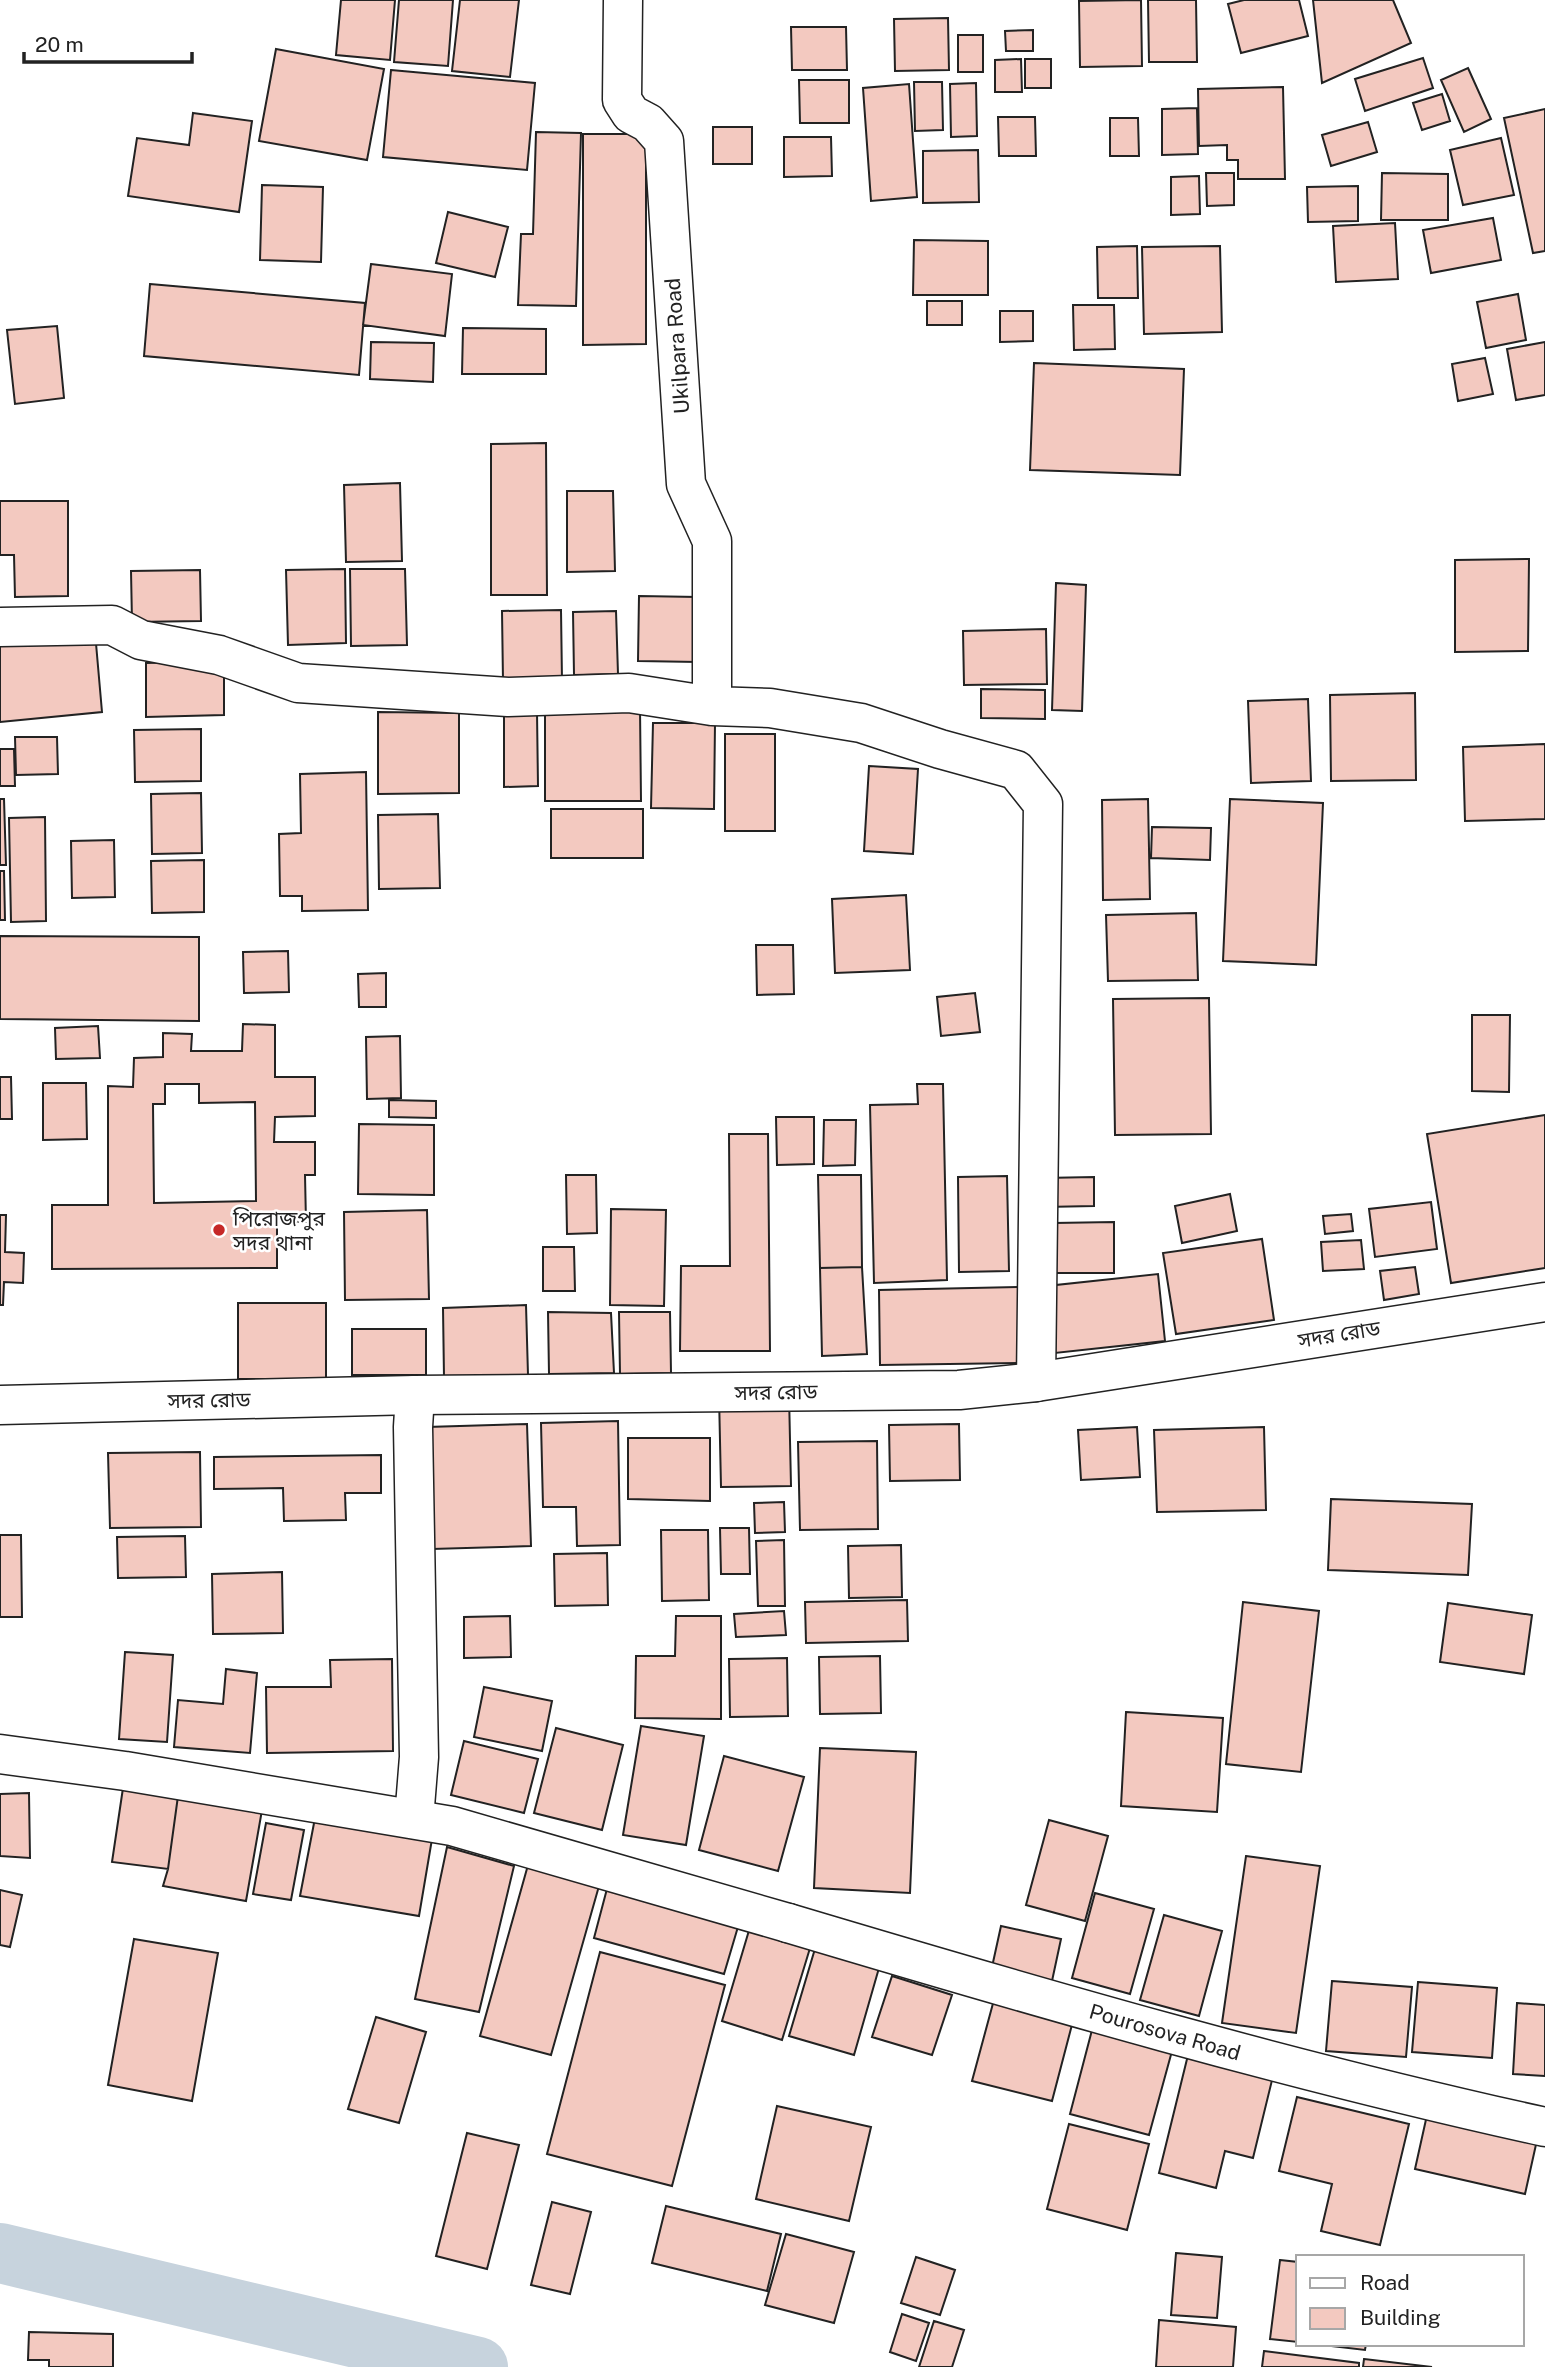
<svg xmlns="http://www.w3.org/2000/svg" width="1545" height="2367" viewBox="0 0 1545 2367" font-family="'Public Sans','Noto Sans Bengali',sans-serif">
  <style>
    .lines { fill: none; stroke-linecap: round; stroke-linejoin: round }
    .canal { stroke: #c7d3dd; stroke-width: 60 }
    .building { fill: #f3c9c0; stroke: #222; stroke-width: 2; fill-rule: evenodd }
    .minor-casing { stroke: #222; stroke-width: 41 }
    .tertiary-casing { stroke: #222; stroke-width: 41 }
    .minor { stroke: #fff; stroke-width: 38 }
    .tertiary { stroke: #fff; stroke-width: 38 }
    .poi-dot { fill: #c62828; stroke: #fff; stroke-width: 2.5 }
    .labels { text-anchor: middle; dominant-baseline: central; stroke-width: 5; stroke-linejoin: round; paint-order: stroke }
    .street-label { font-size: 21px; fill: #222; stroke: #fff }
    .poi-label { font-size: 21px; fill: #222; stroke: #fff; text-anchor: start }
  </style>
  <rect width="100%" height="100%" fill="#fff"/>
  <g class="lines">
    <!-- canal -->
    <path class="canal" d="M 0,2253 L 478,2367"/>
  </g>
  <!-- building -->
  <path class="building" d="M 341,0 L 395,0 L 390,60 L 336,55 Z
    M 399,0 L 453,0 L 448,66 L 394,62 Z
    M 460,0 L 519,0 L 510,77 L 452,71 Z
    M 1141,0 L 1142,66 L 1080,67 L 1079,1 Z
    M 1148,0 L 1196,0 L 1197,62 L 1149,62 Z
    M 1244,0 L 1299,0 L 1308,36 L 1241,53 L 1228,4 Z
    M 1313,0 L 1393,0 L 1411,43 L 1322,83 Z
    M 948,18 L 949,70 L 895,71 L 894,19 Z
    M 791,27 L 846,27 L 847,70 L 792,70 Z
    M 1033,30 L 1033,51 L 1006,51 L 1005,31 Z
    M 958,35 L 983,35 L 983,72 L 958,72 Z
    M 276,49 L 384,69 L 367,160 L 259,141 Z
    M 1423,58 L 1433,88 L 1365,111 L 1355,79 Z
    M 1021,59 L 1022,92 L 995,92 L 995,60 Z
    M 1025,59 L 1051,59 L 1051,88 L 1025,88 Z
    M 1468,68 L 1491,119 L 1464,132 L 1441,80 Z
    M 391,70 L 535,83 L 527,170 L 383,157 Z
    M 799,80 L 849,80 L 849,123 L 800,123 Z
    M 914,82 L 942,82 L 943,130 L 915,131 Z
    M 976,83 L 977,136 L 951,137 L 950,84 Z
    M 909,84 L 917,197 L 871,201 L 863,88 Z
    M 1283,87 L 1285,179 L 1238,179 L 1238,160 L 1227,160 L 1227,145 L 1199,146 L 1198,89 Z
    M 1442,94 L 1450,121 L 1422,130 L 1413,103 Z
    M 1197,108 L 1198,154 L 1162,155 L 1162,109 Z
    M 1545,109 L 1545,251 L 1533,253 L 1504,118 Z
    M 193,113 L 252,121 L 239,212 L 128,196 L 137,138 L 189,145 Z
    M 998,117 L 1035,117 L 1036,156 L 999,156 Z
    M 1110,118 L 1138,118 L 1139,156 L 1110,156 Z
    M 1368,122 L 1377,152 L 1331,166 L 1322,135 Z
    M 713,127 L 752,127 L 752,164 L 713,164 Z
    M 536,132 L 581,133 L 576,306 L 518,305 L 521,234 L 533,234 Z
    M 583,134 L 646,134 L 646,344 L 583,345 Z
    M 784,137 L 831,137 L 832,176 L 784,177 Z
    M 1501,138 L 1514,195 L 1463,205 L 1450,150 Z
    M 978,150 L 979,202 L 923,203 L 923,151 Z
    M 1206,173 L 1234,173 L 1234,205 L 1207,206 Z
    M 1382,173 L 1448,174 L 1448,220 L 1381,220 Z
    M 1199,176 L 1200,214 L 1171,215 L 1171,177 Z
    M 262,185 L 323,187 L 321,262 L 260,260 Z
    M 1358,186 L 1358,221 L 1308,222 L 1307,187 Z
    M 448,212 L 508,227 L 495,277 L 436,263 Z
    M 1493,218 L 1501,260 L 1431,273 L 1423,230 Z
    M 1395,223 L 1398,279 L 1336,282 L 1333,226 Z
    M 914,240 L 988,241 L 988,295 L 913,295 Z
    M 1137,246 L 1138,298 L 1098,298 L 1097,247 Z
    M 1220,246 L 1222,332 L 1144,334 L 1142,247 Z
    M 371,264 L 452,274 L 445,336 L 363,325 Z
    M 150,284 L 365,303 L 359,375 L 144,356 Z
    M 1518,294 L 1526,340 L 1486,348 L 1477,302 Z
    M 927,301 L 962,301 L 962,325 L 927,325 Z
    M 1073,305 L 1114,305 L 1115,349 L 1074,350 Z
    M 1000,311 L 1033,311 L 1033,341 L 1000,342 Z
    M 57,326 L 64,398 L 15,404 L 7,330 Z
    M 463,328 L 546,329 L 546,374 L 462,374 Z
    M 371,342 L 434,343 L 433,382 L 370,379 Z
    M 1545,342 L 1545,395 L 1516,400 L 1507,349 Z
    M 1485,358 L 1493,394 L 1458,401 L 1452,364 Z
    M 1034,363 L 1184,369 L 1180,475 L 1030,470 Z
    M 546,443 L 547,595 L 491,595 L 491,444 Z
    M 400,483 L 402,561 L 346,562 L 344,485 Z
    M 567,491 L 613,491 L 615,571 L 567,572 Z
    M 0,501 L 68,501 L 68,596 L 15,597 L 14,555 L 0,555 Z
    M 1529,559 L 1528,651 L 1455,652 L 1455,560 Z
    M 345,569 L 346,643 L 288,645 L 286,570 Z
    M 350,569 L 405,569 L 407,645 L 351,646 Z
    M 200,570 L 201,621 L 132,622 L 131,571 Z
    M 1056,583 L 1086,585 L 1082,711 L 1052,710 Z
    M 639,596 L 698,597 L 698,662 L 638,661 Z
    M 561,610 L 562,681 L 503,681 L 502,611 Z
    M 616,611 L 618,674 L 574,675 L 573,612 Z
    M 1046,629 L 1047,684 L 964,685 L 963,631 Z
    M 95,632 L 102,712 L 0,722 L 0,641 Z
    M 224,661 L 224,715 L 146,717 L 146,663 Z
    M 981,689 L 1045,690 L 1045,719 L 981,718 Z
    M 1415,693 L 1416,780 L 1331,781 L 1330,695 Z
    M 1308,699 L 1311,781 L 1251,783 L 1248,701 Z
    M 640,708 L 641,801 L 545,801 L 545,709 Z
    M 504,711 L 537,712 L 538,786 L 504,787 Z
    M 378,712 L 459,713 L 459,793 L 378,794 Z
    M 653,723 L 715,723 L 714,809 L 651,808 Z
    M 201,729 L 201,781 L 135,782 L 134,730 Z
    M 725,734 L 775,734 L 775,831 L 725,831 Z
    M 15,737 L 57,737 L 58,774 L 16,775 Z
    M 1545,744 L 1545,819 L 1465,821 L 1463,747 Z
    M 0,749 L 14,749 L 15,786 L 0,786 Z
    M 869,766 L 918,769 L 913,854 L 864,851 Z
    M 366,772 L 368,910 L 302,911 L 302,896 L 280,896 L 279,834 L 301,833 L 300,774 Z
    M 201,793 L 202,853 L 152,854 L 151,794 Z
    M 0,799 L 4,799 L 6,865 L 0,865 Z
    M 1148,799 L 1150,899 L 1103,900 L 1102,800 Z
    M 1230,799 L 1323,803 L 1316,965 L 1223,961 Z
    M 551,809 L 643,809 L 643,858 L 551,858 Z
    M 438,814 L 440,888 L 379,889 L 378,815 Z
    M 45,817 L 46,921 L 11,922 L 9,818 Z
    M 1152,827 L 1211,828 L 1210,860 L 1151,858 Z
    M 114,840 L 115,897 L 72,898 L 71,841 Z
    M 204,860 L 204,912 L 152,913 L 151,861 Z
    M 0,871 L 4,871 L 5,920 L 0,920 Z
    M 906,895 L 910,970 L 835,973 L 832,899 Z
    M 1196,913 L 1198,980 L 1108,981 L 1106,915 Z
    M 0,936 L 199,937 L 199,1021 L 0,1019 Z
    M 756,945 L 793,945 L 794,994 L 757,995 Z
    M 288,951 L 289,992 L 244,993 L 243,952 Z
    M 386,973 L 386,1007 L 359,1007 L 358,974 Z
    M 975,993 L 980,1032 L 941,1036 L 937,997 Z
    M 1209,998 L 1211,1134 L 1115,1135 L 1113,999 Z
    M 1472,1015 L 1510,1015 L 1509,1092 L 1472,1091 Z
    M 243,1024 L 275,1025 L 275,1077 L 315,1077 L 315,1116 L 275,1117 L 274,1142 L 315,1142 L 315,1175 L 305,1175 L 306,1222 L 277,1221 L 277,1268 L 52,1269 L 52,1205 L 108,1205 L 108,1086 L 133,1087 L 134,1058 L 163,1057 L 163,1033 L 192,1034 L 191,1051 L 242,1051 ZM 165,1084 L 199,1084 L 199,1103 L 255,1102 L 256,1201 L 154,1203 L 153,1104 L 165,1104 Z
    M 98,1026 L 100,1058 L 56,1059 L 55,1028 Z
    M 400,1036 L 401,1098 L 367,1099 L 366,1037 Z
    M 0,1077 L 11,1077 L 12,1119 L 0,1119 Z
    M 43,1083 L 86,1083 L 87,1139 L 43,1140 Z
    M 917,1084 L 943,1084 L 947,1280 L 874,1283 L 870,1105 L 918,1104 Z
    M 389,1100 L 436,1101 L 436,1118 L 389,1117 Z
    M 1545,1115 L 1545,1268 L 1451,1283 L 1427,1134 Z
    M 776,1117 L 814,1117 L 814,1164 L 777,1165 Z
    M 824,1120 L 856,1120 L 855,1165 L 823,1166 Z
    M 359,1124 L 434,1125 L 434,1195 L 358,1194 Z
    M 729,1134 L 768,1134 L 770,1351 L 680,1351 L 681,1266 L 730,1266 Z
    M 566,1175 L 596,1175 L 597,1233 L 567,1234 Z
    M 818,1175 L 861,1175 L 862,1267 L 820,1268 Z
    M 1007,1176 L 1009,1271 L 959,1272 L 958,1177 Z
    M 1094,1177 L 1094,1206 L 1044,1207 L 1043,1178 Z
    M 1230,1194 L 1237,1231 L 1182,1243 L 1175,1206 Z
    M 1431,1202 L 1437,1249 L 1375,1257 L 1369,1209 Z
    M 611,1209 L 666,1210 L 664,1306 L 610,1305 Z
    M 427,1210 L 429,1299 L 345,1300 L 344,1212 Z
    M 1351,1214 L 1353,1231 L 1325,1234 L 1323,1216 Z
    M 0,1215 L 6,1215 L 5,1252 L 24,1253 L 23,1283 L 4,1282 L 3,1305 L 0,1305 Z
    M 1114,1222 L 1114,1273 L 1054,1273 L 1054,1223 Z
    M 1262,1239 L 1274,1320 L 1176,1334 L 1163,1253 Z
    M 1361,1240 L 1364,1269 L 1323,1271 L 1321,1242 Z
    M 543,1247 L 574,1247 L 575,1291 L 543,1291 Z
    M 862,1267 L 867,1354 L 822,1356 L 820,1268 Z
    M 1415,1267 L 1419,1294 L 1384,1300 L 1380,1271 Z
    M 1158,1274 L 1165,1341 L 1055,1353 L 1047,1286 Z
    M 1019,1287 L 1021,1363 L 880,1365 L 879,1290 Z
    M 238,1303 L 326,1303 L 326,1379 L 238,1379 Z
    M 526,1305 L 528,1375 L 444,1377 L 443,1308 Z
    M 548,1312 L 611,1313 L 614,1373 L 549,1374 Z
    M 619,1312 L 670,1312 L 671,1373 L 620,1374 Z
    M 352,1329 L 426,1329 L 426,1375 L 352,1375 Z
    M 789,1394 L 791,1486 L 721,1487 L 719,1395 Z
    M 618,1421 L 620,1545 L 577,1546 L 576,1507 L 543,1507 L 541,1423 Z
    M 527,1424 L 531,1546 L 432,1549 L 427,1427 Z
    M 959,1424 L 960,1480 L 890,1481 L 889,1425 Z
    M 1137,1427 L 1140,1477 L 1081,1480 L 1078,1430 Z
    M 1264,1427 L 1266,1510 L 1157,1512 L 1154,1430 Z
    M 628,1438 L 710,1438 L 710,1501 L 628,1499 Z
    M 877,1441 L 878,1529 L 800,1530 L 798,1442 Z
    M 200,1452 L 201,1527 L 110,1528 L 108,1453 Z
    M 381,1455 L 381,1493 L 345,1493 L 346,1520 L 284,1521 L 283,1488 L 214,1489 L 214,1457 Z
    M 1331,1499 L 1472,1504 L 1468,1575 L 1328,1570 Z
    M 784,1502 L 785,1532 L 755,1533 L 754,1503 Z
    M 720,1528 L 749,1528 L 750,1574 L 721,1574 Z
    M 661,1530 L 708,1530 L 709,1600 L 662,1601 Z
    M 0,1535 L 21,1535 L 22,1617 L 0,1617 Z
    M 185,1536 L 186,1577 L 118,1578 L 117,1537 Z
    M 784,1540 L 785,1606 L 758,1606 L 756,1541 Z
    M 901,1545 L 902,1597 L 849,1598 L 848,1546 Z
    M 607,1553 L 608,1605 L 555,1606 L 554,1554 Z
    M 282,1572 L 283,1633 L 213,1634 L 212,1574 Z
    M 907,1600 L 908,1641 L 806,1643 L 805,1602 Z
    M 1243,1602 L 1319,1611 L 1301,1772 L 1226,1764 Z
    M 1448,1603 L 1532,1615 L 1524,1674 L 1440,1662 Z
    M 784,1611 L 786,1635 L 736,1637 L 734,1614 Z
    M 510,1616 L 511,1657 L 464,1658 L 464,1617 Z
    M 676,1616 L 721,1616 L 721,1719 L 635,1718 L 636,1656 L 675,1656 Z
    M 125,1652 L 173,1655 L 167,1742 L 119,1739 Z
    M 880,1656 L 881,1713 L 820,1714 L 819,1657 Z
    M 787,1658 L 788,1716 L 730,1717 L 729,1659 Z
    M 392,1659 L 393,1751 L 267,1753 L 266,1687 L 331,1687 L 330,1660 Z
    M 226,1669 L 257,1673 L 250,1753 L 174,1747 L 178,1700 L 223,1704 Z
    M 484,1687 L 552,1701 L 542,1751 L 474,1737 Z
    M 1126,1712 L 1223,1718 L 1217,1812 L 1121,1806 Z
    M 641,1726 L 704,1736 L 686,1845 L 623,1835 Z
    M 556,1728 L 623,1745 L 602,1830 L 534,1813 Z
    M 464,1741 L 538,1759 L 524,1813 L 451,1795 Z
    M 820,1748 L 916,1752 L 910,1893 L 814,1888 Z
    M 724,1756 L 804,1777 L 778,1871 L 699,1850 Z
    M 123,1788 L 178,1796 L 168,1869 L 112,1862 Z
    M 29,1793 L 30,1858 L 0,1856 L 0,1794 Z
    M 178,1796 L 262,1810 L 246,1901 L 163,1886 L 168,1869 Z
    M 315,1818 L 432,1839 L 419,1916 L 300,1896 Z
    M 1049,1820 L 1108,1836 L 1085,1921 L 1026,1905 Z
    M 266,1823 L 304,1830 L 291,1900 L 253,1894 Z
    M 447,1847 L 514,1866 L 479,2012 L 415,1999 Z
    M 1246,1856 L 1320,1866 L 1296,2033 L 1222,2023 Z
    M 528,1865 L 599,1886 L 551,2055 L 480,2036 Z
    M 608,1885 L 740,1920 L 724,1974 L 594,1938 Z
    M 0,1890 L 22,1895 L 10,1947 L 0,1945 Z
    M 1095,1893 L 1154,1909 L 1130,1994 L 1072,1978 Z
    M 1164,1915 L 1222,1931 L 1199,2016 L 1140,2000 Z
    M 753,1917 L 814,1935 L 782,2040 L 722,2021 Z
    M 1001,1926 L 1061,1939 L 1052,1981 L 992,1967 Z
    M 134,1939 L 218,1953 L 192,2101 L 108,2085 Z
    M 817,1942 L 881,1961 L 854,2055 L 789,2036 Z
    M 600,1952 L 725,1985 L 672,2186 L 547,2154 Z
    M 892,1976 L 952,1995 L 932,2055 L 872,2037 Z
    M 1332,1981 L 1412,1987 L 1406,2057 L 1326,2051 Z
    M 1418,1982 L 1497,1988 L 1492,2058 L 1412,2052 Z
    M 995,1996 L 1074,2017 L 1052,2101 L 972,2081 Z
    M 1517,2003 L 1545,2005 L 1545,2076 L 1513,2074 Z
    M 376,2017 L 426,2032 L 399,2123 L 348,2109 Z
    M 1092,2030 L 1172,2051 L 1149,2135 L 1070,2114 Z
    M 1188,2055 L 1273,2076 L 1253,2158 L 1225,2151 L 1216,2188 L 1159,2173 Z
    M 1297,2097 L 1409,2124 L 1380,2245 L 1321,2231 L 1332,2184 L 1279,2171 Z
    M 777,2106 L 871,2127 L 849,2221 L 756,2199 Z
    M 1427,2115 L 1537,2140 L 1525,2194 L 1415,2169 Z
    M 1069,2124 L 1149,2144 L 1127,2230 L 1047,2209 Z
    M 467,2133 L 519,2145 L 487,2269 L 436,2256 Z
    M 552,2202 L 591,2212 L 570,2294 L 531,2285 Z
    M 666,2206 L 781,2234 L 767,2291 L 652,2263 Z
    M 786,2234 L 854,2252 L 834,2323 L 765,2305 Z
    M 1176,2253 L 1222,2257 L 1217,2318 L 1171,2315 Z
    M 916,2257 L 955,2270 L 940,2315 L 901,2303 Z
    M 1280,2260 L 1298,2262 L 1298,2342 L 1270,2339 Z
    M 902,2314 L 929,2323 L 916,2361 L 890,2352 Z
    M 1159,2320 L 1236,2327 L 1233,2367 L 1156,2367 Z
    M 934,2321 L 964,2330 L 952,2367 L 919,2367 Z
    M 29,2332 L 113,2334 L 113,2367 L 49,2367 L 49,2360 L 28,2360 Z
    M 1314,2344 L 1366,2344 L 1365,2350 Z
    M 1264,2351 L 1359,2363 L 1359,2367 L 1262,2367 Z
    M 1364,2359 L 1432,2367 L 1363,2367 Z"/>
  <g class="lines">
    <defs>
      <path id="minor" d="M 623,0 L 622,100 L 631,114 L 648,123 L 664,141 L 686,484 L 712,541 L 712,706
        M 0,627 L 112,625 L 141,640 L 219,655 L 298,683 L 508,697 L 629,693 L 712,706 L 770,708 L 861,723 L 940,749 L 1016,770 L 1043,804 L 1036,1382
        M 0,1754 L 125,1771 L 452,1826 L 788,1923
        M 414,1819 L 419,1757 L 413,1427 L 415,1395"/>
      <path id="tertiary" d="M 0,1405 L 415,1395 L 959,1390 L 1036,1382 L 1545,1302
        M 788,1923 C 1039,1998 1290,2071 1545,2127"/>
    </defs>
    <!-- minor casing -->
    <use href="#minor" class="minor-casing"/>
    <!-- tertiary casing -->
    <use href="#tertiary" class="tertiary-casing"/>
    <!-- minor -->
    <use href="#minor" class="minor"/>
    <!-- tertiary -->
    <use href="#tertiary" class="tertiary"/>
  </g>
  <!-- markers -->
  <circle class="poi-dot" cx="219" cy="1230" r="7"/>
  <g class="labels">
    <!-- street labels -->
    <g class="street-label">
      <text transform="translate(677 346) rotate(-94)">Ukilpara Road</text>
      <text transform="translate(1339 1334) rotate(-9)">সদর রোড</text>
      <text transform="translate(776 1392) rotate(-1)">সদর রোড</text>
      <text transform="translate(209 1400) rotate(-1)">সদর রোড</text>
      <text transform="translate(1165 2032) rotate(16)">Pourosova Road</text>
    </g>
    <!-- poi labels -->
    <g class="poi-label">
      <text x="233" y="1218">পিরোজপুর<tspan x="233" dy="24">সদর থানা</tspan></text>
    </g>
  </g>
  <!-- legend -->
  <rect x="1296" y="2255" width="228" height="91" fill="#ffffff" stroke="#a7a7a7" stroke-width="2"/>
  <rect x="1310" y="2278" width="35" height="10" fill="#ffffff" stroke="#a7a7a7" stroke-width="2"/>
  <text x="1360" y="2290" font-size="21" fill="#222222">Road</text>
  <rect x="1310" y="2308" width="35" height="21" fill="#f3c9c0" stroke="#a7a7a7" stroke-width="2"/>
  <text x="1360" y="2325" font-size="21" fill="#222222">Building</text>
  <!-- scale -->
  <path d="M24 52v10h168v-10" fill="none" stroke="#222222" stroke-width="3.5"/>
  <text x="35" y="52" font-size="21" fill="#222222" stroke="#ffffff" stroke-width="5" paint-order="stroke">20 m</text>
</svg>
